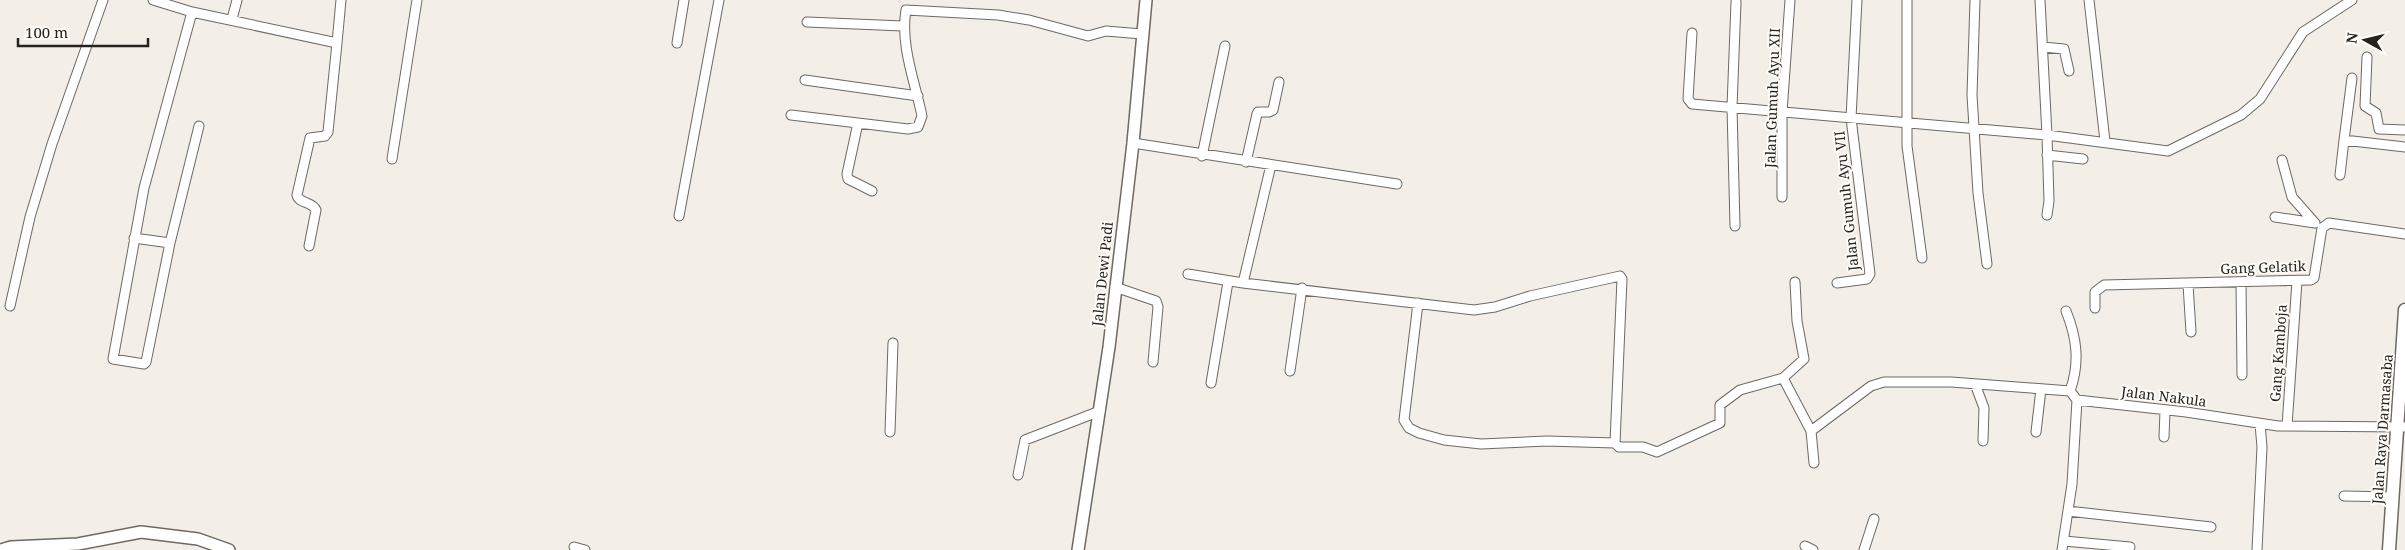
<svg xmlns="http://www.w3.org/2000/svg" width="2405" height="550" viewBox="0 0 2405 550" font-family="'Noto Serif',serif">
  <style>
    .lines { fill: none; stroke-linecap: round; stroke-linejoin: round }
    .minor-casing { stroke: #6d6963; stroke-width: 11 }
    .tertiary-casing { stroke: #6d6963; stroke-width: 14 }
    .secondary-casing { stroke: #6d6963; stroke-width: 15 }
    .minor { stroke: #fff; stroke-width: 9 }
    .tertiary { stroke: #fff; stroke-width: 11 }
    .secondary { stroke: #fff; stroke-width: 12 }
    .labels { text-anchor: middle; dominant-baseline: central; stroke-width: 4; stroke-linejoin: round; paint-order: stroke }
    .street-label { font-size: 14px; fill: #242320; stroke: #fffcf8 }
  </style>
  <rect width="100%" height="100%" fill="#f3eee8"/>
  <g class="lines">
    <defs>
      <path id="minor" d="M 153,0 L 192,12 L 337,43 L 341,0
        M 1907,0 L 1907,146 L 1922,258
        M 1975,0 L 1972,95 L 1978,193 L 1987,264
        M 2040,0 L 2047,135 L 2049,201 L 2047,215
        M 2089,0 L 2105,141
        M 192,12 L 144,188 L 113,359 L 144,364 L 146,362 L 170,243 L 199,126
        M 232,19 L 237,0
        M 807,22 L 903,26
        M 1692,33 L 1688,99 L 1692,104 L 2047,135 L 2168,151 L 2241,115 L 2260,99 L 2303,32 L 2352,0
        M 677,43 L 684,0
        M 2043,47 L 2064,49 L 2069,71
        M 2367,57 L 2365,106 L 2376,113 L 2379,129 L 2405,130
        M 805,80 L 918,96
        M 791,115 L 908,129 L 918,127 L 922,116 C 915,82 900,45 906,10 L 998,15 L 1029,20 L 1088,36 L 1106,31 L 1142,34
        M 858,123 L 847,174 L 848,179 L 872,191
        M 2344,140 L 2352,78
        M 1133,143 L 1397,184
        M 2047,155 L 2083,159
        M 1202,156 L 1225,46
        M 392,159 L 417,0
        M 2282,160 L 2292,197 L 2314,222
        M 1246,162 L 1257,114 L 1258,112 L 1269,112 L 1273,110 L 1279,82
        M 1271,165 L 1243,283 L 1474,310 L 1495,307 L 1530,296 L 1620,276 L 1622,279 L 1615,443
        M 2340,175 L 2344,140 L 2405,147
        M 1782,197 L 1782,112 L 1790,0
        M 679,216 L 719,0
        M 2275,217 L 2315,223
        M 1735,226 L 1732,107 L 1736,2
        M 134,238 L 170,243
        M 309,246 L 316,210 C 312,201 299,204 297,195 L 310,138 L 325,136 L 328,132 L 337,43
        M 1188,274 L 1243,283
        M 2241,282 L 2242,375
        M 1837,283 L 1867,279 L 1870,274 L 1851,118 L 1857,0
        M 2188,284 L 2191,332
        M 1115,287 L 1156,301 L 1158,307 L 1153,362
        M 1418,303 L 1404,420 L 1409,428 L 1419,433 L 1444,440 L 1481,444 L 1547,441 L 1615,443 L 1619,447 L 1643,447 L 1657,452 L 1720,423 L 1720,405 L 1740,390 L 1783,378 L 1811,431 L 1871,386 L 1884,382 L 1951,382 L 2070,391 L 2077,400
        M 10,306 L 30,217 L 52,144 L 103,0
        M 2095,308 L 2095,292 L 2104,285 L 2311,280 L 2314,278 L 2322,228 L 2329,223 L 2405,234
        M 2066,311 C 2077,338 2080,363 2070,391
        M 1290,371 L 1302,288
        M 1783,378 L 1804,359 L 1797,321 L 1795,282
        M 1211,383 L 1228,282
        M 1975,384 L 1984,408 L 1983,441
        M 2077,400 L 2186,412 L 2278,426 L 2405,427
        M 2287,426 L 2297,281
        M 1811,431 L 1814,463
        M 890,432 L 893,343
        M 2036,432 L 2041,389
        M 2164,437 L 2165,411
        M 1018,475 L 1025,440 L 1100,411
        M 2344,496 L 2393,497
        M 2068,511 L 2211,527
        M 2064,541 L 2130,547
        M 1805,546 L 1813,550
        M 574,547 L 585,550
        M 1864,550 L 1874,519
        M 2062,550 L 2072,484 L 2077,400
        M 2257,550 L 2262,447 L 2260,424"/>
      <path id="tertiary" d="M 1,550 L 11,547 L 78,544 L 141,532 L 198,539 L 229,550
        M 1078,550 L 1109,347 L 1133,143 L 1146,0"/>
      <path id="secondary" d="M 2389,550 L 2405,310"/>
    </defs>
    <!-- minor casing -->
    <use href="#minor" class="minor-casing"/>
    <!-- tertiary casing -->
    <use href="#tertiary" class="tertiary-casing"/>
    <!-- secondary casing -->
    <use href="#secondary" class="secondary-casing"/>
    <!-- minor -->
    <use href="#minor" class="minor"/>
    <!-- tertiary -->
    <use href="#tertiary" class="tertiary"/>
    <!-- secondary -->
    <use href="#secondary" class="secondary"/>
  </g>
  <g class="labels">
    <!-- street labels -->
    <g class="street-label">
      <text transform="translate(1772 98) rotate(-88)">Jalan Gumuh Ayu XII</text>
      <text transform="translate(1846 201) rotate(-96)">Jalan Gumuh Ayu VII</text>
      <text transform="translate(2263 267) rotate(-2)">Gang Gelatik</text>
      <text transform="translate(1102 274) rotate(-84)">Jalan Dewi Padi</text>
      <text transform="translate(2278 353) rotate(-86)">Gang Kamboja</text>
      <text transform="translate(2164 396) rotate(7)">Jalan Nakula</text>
      <text transform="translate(2382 429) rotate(-86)">Jalan Raya Darmasaba</text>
    </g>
  </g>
  <!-- north arrow -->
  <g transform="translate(2365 40) rotate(278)" stroke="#fffcf8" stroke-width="4" paint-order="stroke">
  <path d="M0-4L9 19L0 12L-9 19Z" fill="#242320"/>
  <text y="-8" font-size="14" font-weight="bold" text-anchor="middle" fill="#242320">N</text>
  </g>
  <!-- scale -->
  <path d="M18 38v8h130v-8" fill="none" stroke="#242320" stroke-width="2.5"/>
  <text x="25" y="38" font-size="15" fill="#242320" stroke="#fffcf8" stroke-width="4" paint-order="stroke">100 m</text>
</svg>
